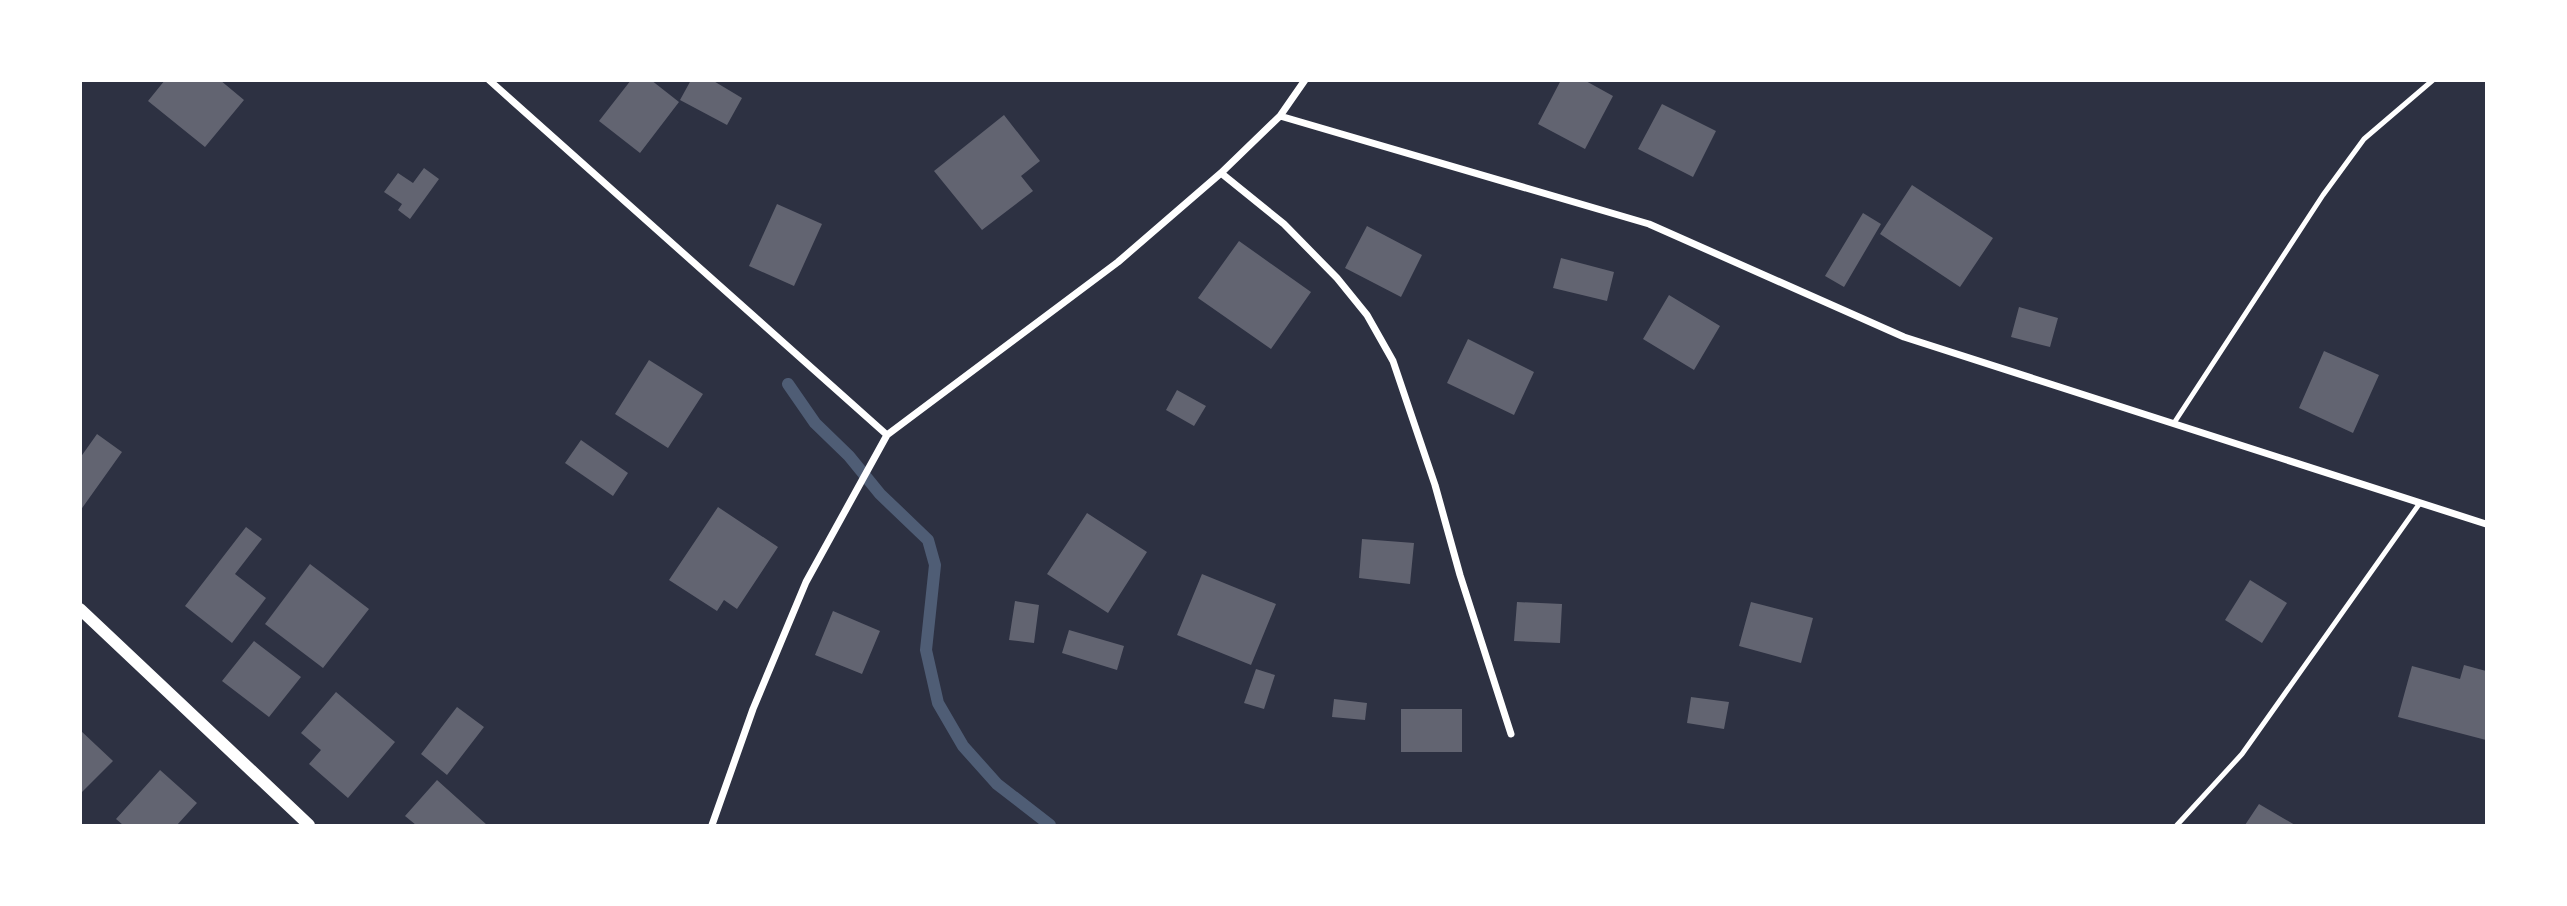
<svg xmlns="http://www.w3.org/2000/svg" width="2567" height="906" viewBox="0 0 2567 906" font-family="'PT Sans Narrow',sans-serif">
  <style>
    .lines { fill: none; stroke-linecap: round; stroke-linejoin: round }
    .stream { stroke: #4f5d75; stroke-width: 12 }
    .building { fill: #626471 }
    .service { stroke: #fff; stroke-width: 5 }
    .minor { stroke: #fff; stroke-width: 7 }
    .tertiary { stroke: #fff; stroke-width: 12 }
  </style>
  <rect width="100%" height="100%" fill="#2d3142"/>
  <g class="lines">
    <!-- stream -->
    <path class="stream" d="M 788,384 L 815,423 L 849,456 L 880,494 L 928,540 L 935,565 L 926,650 L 938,703 L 963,746 L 997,784 L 1050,825"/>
  </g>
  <!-- building -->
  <path class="building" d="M 165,80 L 220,80 L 244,100 L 205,147 L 148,101 Z
    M 631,80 L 651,80 L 679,102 L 640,153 L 599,121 Z
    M 691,80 L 712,80 L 742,98 L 727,125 L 680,100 Z
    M 1561,80 L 1584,80 L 1613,96 L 1585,149 L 1538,124 Z
    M 1662,104 L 1716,131 L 1693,177 L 1638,149 Z
    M 1004,115 L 1040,161 L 1021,176 L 1033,191 L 982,230 L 934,171 Z
    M 424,168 L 439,179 L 410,219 L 398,210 L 402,204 L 384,192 L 398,173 L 413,183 Z
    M 1912,185 L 1993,238 L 1960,287 L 1880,234 Z
    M 777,204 L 822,224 L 794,286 L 749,266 Z
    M 1863,213 L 1881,224 L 1844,287 L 1825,276 Z
    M 1367,226 L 1422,255 L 1401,297 L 1345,268 Z
    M 1239,241 L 1311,292 L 1271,349 L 1198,298 Z
    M 1561,258 L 1614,272 L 1607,301 L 1553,288 Z
    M 1669,295 L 1720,326 L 1694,370 L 1643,339 Z
    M 2019,307 L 2058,318 L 2050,347 L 2011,337 Z
    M 1468,339 L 1534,372 L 1514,415 L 1447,383 Z
    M 2324,351 L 2379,375 L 2353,433 L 2299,408 Z
    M 649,360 L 703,394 L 668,448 L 615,414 Z
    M 1177,390 L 1206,406 L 1194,426 L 1166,410 Z
    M 97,434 L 122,452 L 80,511 L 80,458 Z
    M 581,440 L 628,473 L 613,496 L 565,463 Z
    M 718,507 L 778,547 L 737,609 L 724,600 L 717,611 L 669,580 Z
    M 1087,513 L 1147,552 L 1108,613 L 1047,574 Z
    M 246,527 L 262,539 L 235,574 L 266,598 L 232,643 L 185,606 Z
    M 1362,539 L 1414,543 L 1410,584 L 1359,578 Z
    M 310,564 L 369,609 L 323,668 L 265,624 Z
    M 1202,574 L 1276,604 L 1251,665 L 1177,635 Z
    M 2250,580 L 2287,603 L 2262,643 L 2225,620 Z
    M 1015,601 L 1039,605 L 1034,643 L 1009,640 Z
    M 1517,602 L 1562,604 L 1560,643 L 1514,641 Z
    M 1751,602 L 1813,618 L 1801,663 L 1739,646 Z
    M 833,611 L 880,631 L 862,674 L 815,655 Z
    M 1069,630 L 1124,646 L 1117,670 L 1062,653 Z
    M 254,641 L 301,677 L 269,717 L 222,681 Z
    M 2464,665 L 2486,671 L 2486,740 L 2398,717 L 2412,666 L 2460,679 Z
    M 1256,669 L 1275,675 L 1264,709 L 1244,703 Z
    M 336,692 L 395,742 L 348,798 L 309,764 L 321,750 L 301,733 Z
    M 1691,697 L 1729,702 L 1724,729 L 1687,723 Z
    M 1334,699 L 1367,703 L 1365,720 L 1332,717 Z
    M 457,707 L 484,727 L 447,775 L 421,754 Z
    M 1401,709 L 1462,709 L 1462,752 L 1401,752 Z
    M 80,730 L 113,761 L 80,794 Z
    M 160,770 L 197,803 L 177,825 L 123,825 L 116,819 Z
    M 437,780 L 487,825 L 416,825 L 405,816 Z
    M 2259,804 L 2295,825 L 2245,825 Z"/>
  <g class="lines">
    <!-- service -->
    <path class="service" d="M 2174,423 L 2323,195 L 2364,139 L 2433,80
      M 2177,825 L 2242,754 L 2420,503"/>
    <!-- minor -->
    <path class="minor" d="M 489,80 L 887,435
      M 1280,116 L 1649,224 L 1904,337 L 2486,524
      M 1221,173 L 1284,224 L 1337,278 L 1367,315 L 1393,361 L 1435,485 L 1460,575 L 1511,734
      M 712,825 L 753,709 L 806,582 L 887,435 L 1118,262 L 1221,173 L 1280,116 L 1305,80"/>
    <!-- tertiary -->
    <path class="tertiary" d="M 80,609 L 309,825"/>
  </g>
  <!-- border -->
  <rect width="2567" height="906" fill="none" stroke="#ffffff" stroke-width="164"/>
</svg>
